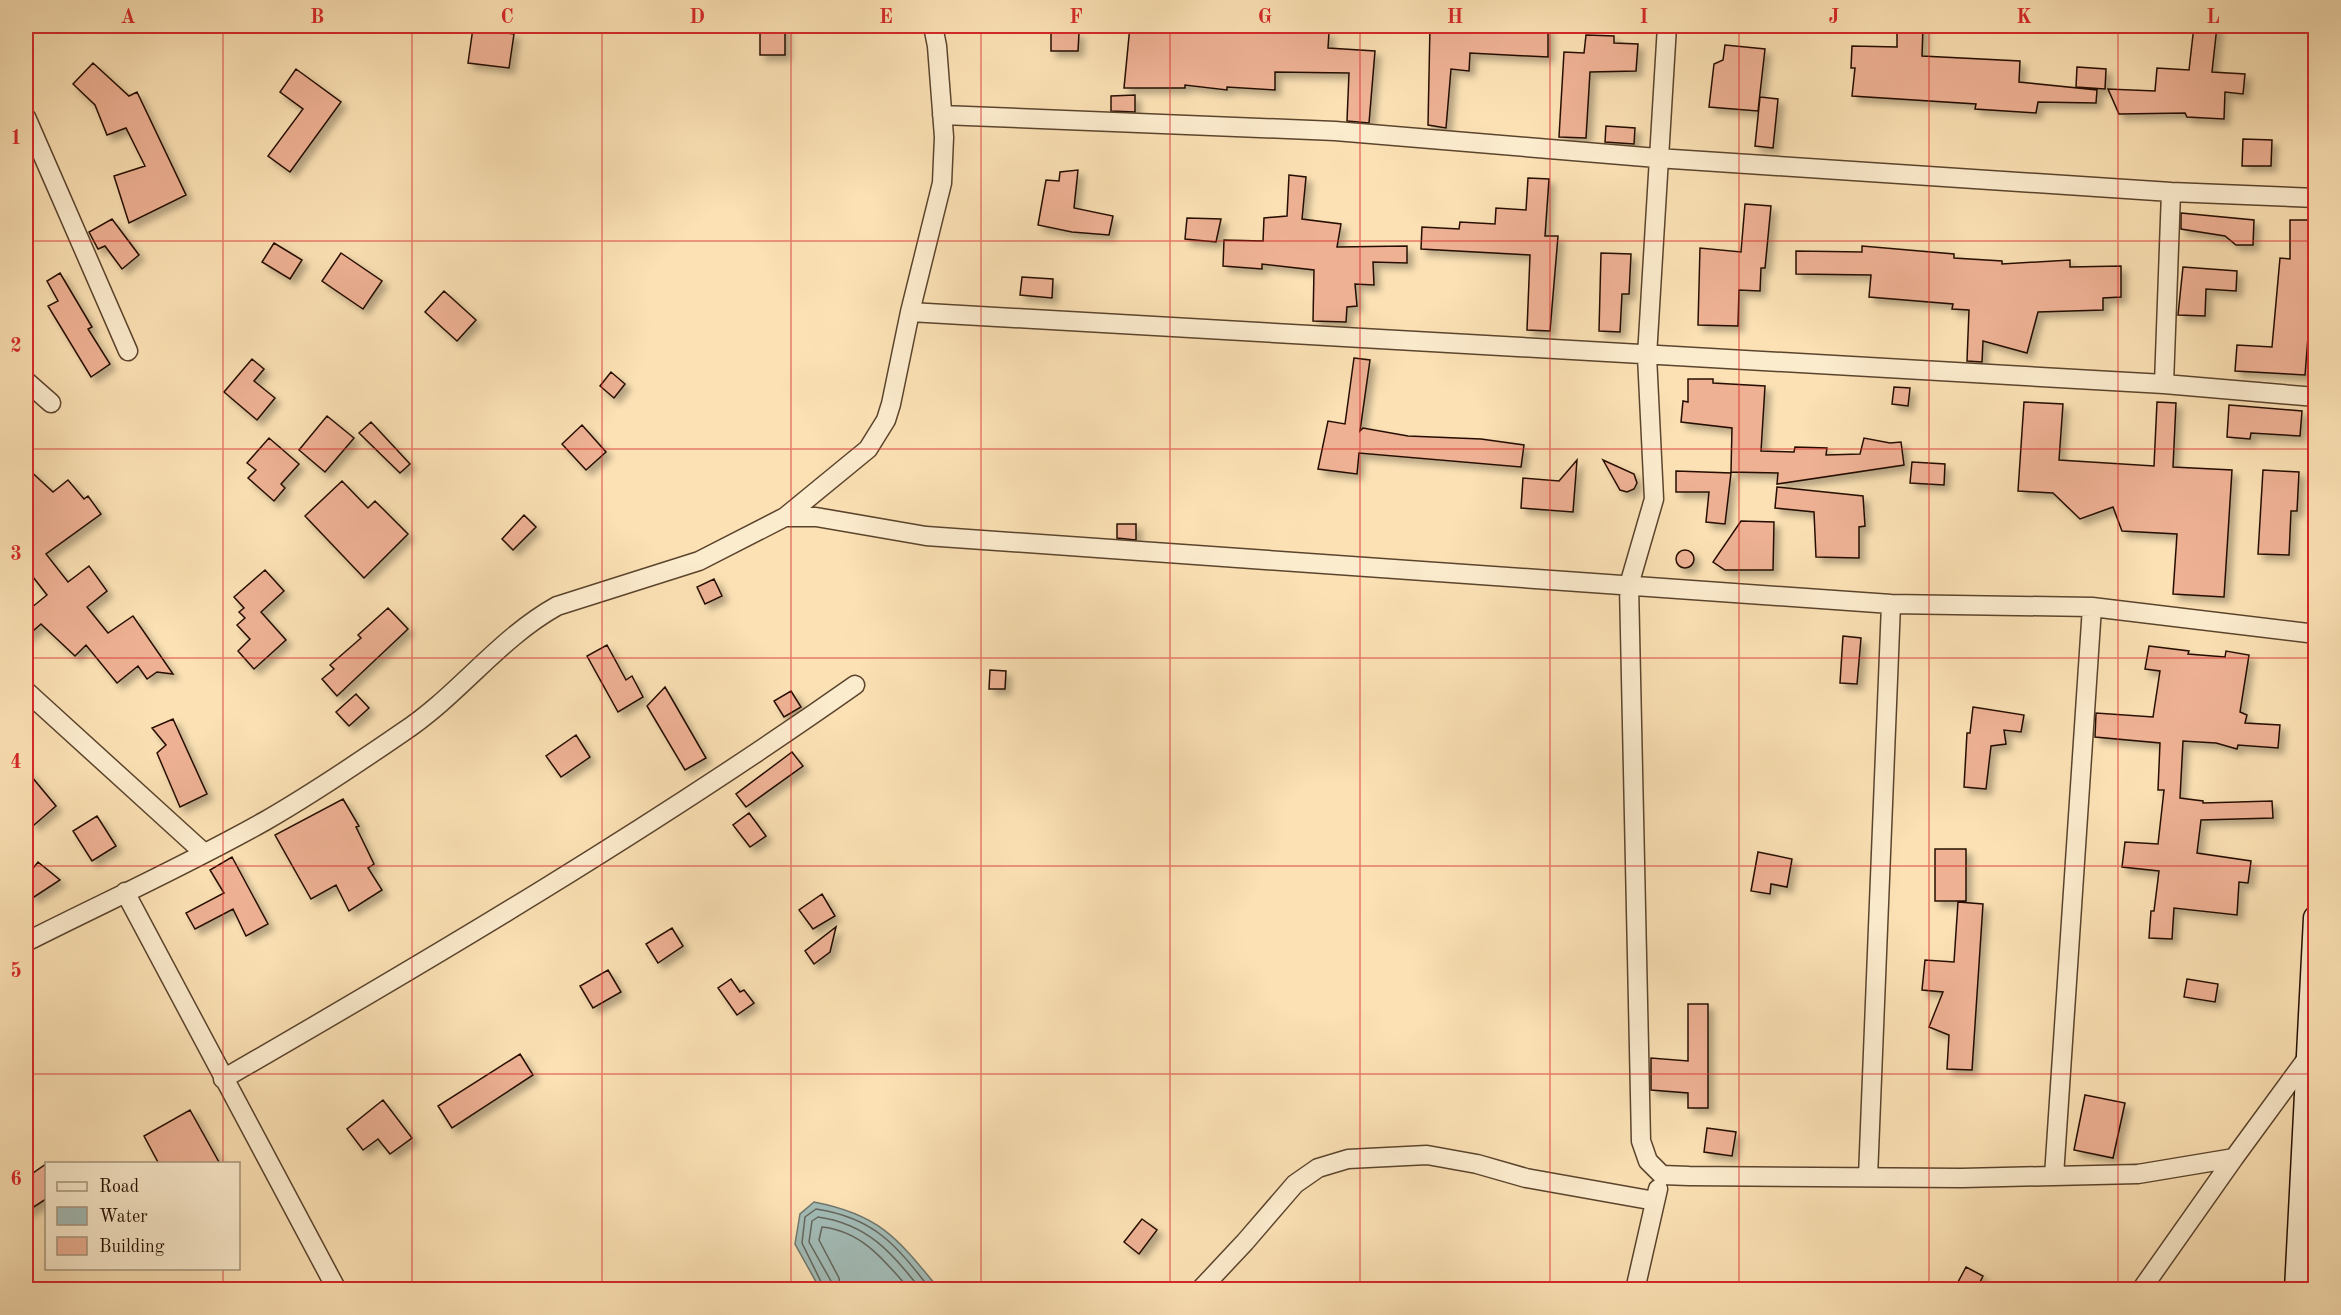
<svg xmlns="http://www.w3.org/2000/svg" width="2341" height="1315" viewBox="0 0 2341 1315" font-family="'Old Standard TT',serif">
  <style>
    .water { fill: #a2bbb6; stroke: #70766d; stroke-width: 1.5 }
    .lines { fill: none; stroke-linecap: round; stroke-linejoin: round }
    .shore { stroke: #64655b; stroke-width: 1.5 }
    .building { fill: #eeb194; stroke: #260f00; stroke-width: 1.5; filter: url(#shadow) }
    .street-casing { stroke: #5b442d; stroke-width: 21 }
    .secondary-casing { stroke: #260f00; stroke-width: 27 }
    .street { stroke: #fcecce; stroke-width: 18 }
    .secondary { stroke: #fcecce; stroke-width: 24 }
    .grid { fill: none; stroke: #d62828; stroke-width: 1.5; stroke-opacity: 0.55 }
    .neatline { fill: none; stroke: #d62828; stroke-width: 2 }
    .grid-label { font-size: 20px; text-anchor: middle; font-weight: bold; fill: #d62828 }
  </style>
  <defs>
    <filter id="shadow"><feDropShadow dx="5.5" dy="5.5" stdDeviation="3" flood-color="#0004"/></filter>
  </defs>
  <rect width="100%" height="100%" fill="#fbe1b4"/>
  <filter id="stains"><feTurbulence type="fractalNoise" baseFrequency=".00333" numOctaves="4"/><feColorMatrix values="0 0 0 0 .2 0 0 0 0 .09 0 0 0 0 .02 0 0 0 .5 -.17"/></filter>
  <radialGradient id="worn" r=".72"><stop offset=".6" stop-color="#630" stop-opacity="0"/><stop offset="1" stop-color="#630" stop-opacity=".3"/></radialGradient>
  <!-- water -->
  <path class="water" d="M 814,1202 C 881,1215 898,1239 939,1289 L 820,1289 L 795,1244 L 800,1214 Z"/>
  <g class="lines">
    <!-- shore -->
    <path class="shore" d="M 825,1290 L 802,1243 L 805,1217 L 816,1209 C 875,1218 896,1245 931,1290
      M 832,1290 L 831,1281 L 809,1242 L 812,1221 L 818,1217 C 867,1224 892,1252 921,1290
      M 841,1290 L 839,1278 L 819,1240 L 822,1227 C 862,1231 885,1261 910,1290"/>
  </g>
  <!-- building -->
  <path class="building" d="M 760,26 L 785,26 L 785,55 L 760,55 Z
    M 1130,26 L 1273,26 L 1273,28 L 1329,33 L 1328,48 L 1375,51 L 1369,123 L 1347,121 L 1349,73 L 1275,72 L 1275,90 L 1227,87 L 1227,90 L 1185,85 L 1185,88 L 1124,88 Z
    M 1430,26 L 1522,32 L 1522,26 L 1548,28 L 1548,57 L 1470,53 L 1469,71 L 1451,69 L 1446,128 L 1428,125 Z
    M 1897,26 L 1923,26 L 1922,56 L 2020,61 L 2019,82 L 2097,90 L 2096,103 L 2038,102 L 2036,113 L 1975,109 L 1976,104 L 1852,96 L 1855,68 L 1851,68 L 1852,46 L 1897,47 Z
    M 2194,26 L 2217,26 L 2212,72 L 2245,74 L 2243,94 L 2225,92 L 2224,119 L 2187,117 L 2185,113 L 2119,114 L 2108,89 L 2155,91 L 2157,68 L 2189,70 Z
    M 473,28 L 514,34 L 509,68 L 468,63 Z
    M 1051,30 L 1079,33 L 1078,51 L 1051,51 Z
    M 1586,35 L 1614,36 L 1614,43 L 1638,44 L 1636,71 L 1590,72 L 1586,138 L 1559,137 L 1564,52 L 1584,53 Z
    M 1725,45 L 1765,49 L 1758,111 L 1709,107 L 1714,64 L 1723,60 Z
    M 93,63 L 129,96 L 137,92 L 186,195 L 129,223 L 114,176 L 145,166 L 126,128 L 107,135 L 95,105 L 73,84 Z
    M 2077,67 L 2106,69 L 2105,89 L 2076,87 Z
    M 296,69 L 341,102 L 290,172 L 268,156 L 303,109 L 280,92 Z
    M 1135,95 L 1135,112 L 1111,111 L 1111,96 Z
    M 1760,97 L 1778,99 L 1773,148 L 1755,146 Z
    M 1606,126 L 1635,128 L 1634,144 L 1605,142 Z
    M 2243,139 L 2272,140 L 2271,166 L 2242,166 Z
    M 1078,170 L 1074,208 L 1113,216 L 1109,235 L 1072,232 L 1038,225 L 1046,180 L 1059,181 L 1060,172 Z
    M 1289,175 L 1306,177 L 1302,219 L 1341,224 L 1337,247 L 1407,246 L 1407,263 L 1373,262 L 1374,285 L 1355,284 L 1357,306 L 1347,307 L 1346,322 L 1313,321 L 1314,270 L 1262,264 L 1262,269 L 1223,266 L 1224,240 L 1263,241 L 1264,218 L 1287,216 Z
    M 1528,178 L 1549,179 L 1545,236 L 1558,236 L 1550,331 L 1527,330 L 1530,255 L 1421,249 L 1422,227 L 1459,229 L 1460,222 L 1495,224 L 1496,208 L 1526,210 Z
    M 1745,204 L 1771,206 L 1765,268 L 1761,268 L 1760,291 L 1739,290 L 1738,326 L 1698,325 L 1700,248 L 1741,252 Z
    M 2181,213 L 2254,220 L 2253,245 L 2236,245 L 2225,236 L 2181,229 Z
    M 1187,218 L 1221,219 L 1216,242 L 1185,239 Z
    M 112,219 L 139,255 L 122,269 L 105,246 L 98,249 L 89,232 Z
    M 2290,220 L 2309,220 L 2309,260 L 2314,261 L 2305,375 L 2235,371 L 2237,345 L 2272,347 L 2280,258 L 2290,259 Z
    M 274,243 L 302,260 L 290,279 L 262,262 Z
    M 1862,246 L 1954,254 L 1954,258 L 2002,261 L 2002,264 L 2070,260 L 2070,267 L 2121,266 L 2121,297 L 2103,298 L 2103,310 L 2038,312 L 2027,353 L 1983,341 L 1982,362 L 1967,361 L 1969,310 L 1952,309 L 1953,304 L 1869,297 L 1871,275 L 1796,274 L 1796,251 L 1862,252 Z
    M 341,253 L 382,281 L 363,309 L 322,281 Z
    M 1601,253 L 1631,254 L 1629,294 L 1622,294 L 1620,332 L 1599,331 Z
    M 2183,267 L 2237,271 L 2236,291 L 2206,289 L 2205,316 L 2178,315 Z
    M 60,273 L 92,327 L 88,329 L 110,364 L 91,377 L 48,306 L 58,301 L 47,281 Z
    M 1022,277 L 1053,279 L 1052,298 L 1020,295 Z
    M 444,291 L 476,320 L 457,341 L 425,312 Z
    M 1354,358 L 1370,360 L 1360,431 L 1363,428 L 1408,436 L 1481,439 L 1524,445 L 1521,467 L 1359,453 L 1357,474 L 1318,469 L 1328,421 L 1345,424 Z
    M 252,359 L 264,369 L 254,381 L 275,398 L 257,420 L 224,392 Z
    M 611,372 L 625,384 L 614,398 L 600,386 Z
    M 1688,379 L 1713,379 L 1713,383 L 1765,386 L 1761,451 L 1794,452 L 1795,447 L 1827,448 L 1826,455 L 1860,454 L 1864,438 L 1890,443 L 1901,442 L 1904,465 L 1777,484 L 1778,473 L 1731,472 L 1732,428 L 1681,422 L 1683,401 L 1688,402 Z
    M 1894,387 L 1910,388 L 1908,406 L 1892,404 Z
    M 2024,402 L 2063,404 L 2059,460 L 2154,466 L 2157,402 L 2176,403 L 2173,467 L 2232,470 L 2224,597 L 2173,594 L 2177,534 L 2122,531 L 2113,507 L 2080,519 L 2053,493 L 2018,491 Z
    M 2229,405 L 2302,411 L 2300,436 L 2251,433 L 2250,439 L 2227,437 Z
    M 327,416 L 354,438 L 325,472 L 299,450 Z
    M 371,422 L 410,464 L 400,473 L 359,433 Z
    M 582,425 L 606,452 L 586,470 L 562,444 Z
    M 269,438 L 299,464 L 281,484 L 285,488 L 274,501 L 248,478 L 256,470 L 247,463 Z
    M 1577,460 L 1573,512 L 1521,508 L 1523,478 L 1559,481 Z
    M 1603,460 L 1634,474 L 1637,483 L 1634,489 L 1627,492 L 1620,490 Z
    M 1912,462 L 1945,464 L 1944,485 L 1910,483 Z
    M 26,467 L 53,492 L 68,480 L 84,499 L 88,496 L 101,514 L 46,554 L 68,582 L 89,566 L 107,591 L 87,607 L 108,633 L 133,616 L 173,674 L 157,672 L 147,679 L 138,666 L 117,683 L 86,645 L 75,656 L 41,624 L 26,637 L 26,612 L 47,595 L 26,568 Z
    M 2263,470 L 2299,472 L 2297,511 L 2291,511 L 2289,555 L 2258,554 Z
    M 1676,471 L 1731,473 L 1725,524 L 1706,522 L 1709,492 L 1676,492 Z
    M 342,481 L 368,508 L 375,501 L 408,534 L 364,578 L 305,516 Z
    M 1777,487 L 1863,496 L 1865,526 L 1859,527 L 1859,558 L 1816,557 L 1814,512 L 1775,508 Z
    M 524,515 L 536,527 L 513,550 L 502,539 Z
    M 1741,521 L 1774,522 L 1773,570 L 1725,570 L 1713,562 Z
    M 1117,524 L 1136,524 L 1136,540 L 1117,538 Z
    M1676 559a9 9 0 1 1 18 0a9 9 0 1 1-18 0Z
    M 265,570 L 284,591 L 261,612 L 286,640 L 254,669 L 238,651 L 250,639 L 237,625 L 245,618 L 239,612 L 244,608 L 234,597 Z
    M 714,579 L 722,596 L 705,604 L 697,587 Z
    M 388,608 L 408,629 L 337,696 L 322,679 L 334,669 L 330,665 L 361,638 L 358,635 Z
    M 1843,636 L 1861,638 L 1857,684 L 1840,683 Z
    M 607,645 L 626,680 L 632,676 L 643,697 L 618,712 L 587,656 Z
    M 2149,646 L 2189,651 L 2188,654 L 2225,657 L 2226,651 L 2249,655 L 2240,712 L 2247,715 L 2245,723 L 2280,725 L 2278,748 L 2238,745 L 2237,749 L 2216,743 L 2183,741 L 2180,798 L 2203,801 L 2203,803 L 2272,801 L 2273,818 L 2201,820 L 2197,853 L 2251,861 L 2248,883 L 2239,882 L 2237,915 L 2174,908 L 2172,939 L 2149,938 L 2151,911 L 2154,911 L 2159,871 L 2122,867 L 2125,842 L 2158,844 L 2164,790 L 2158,790 L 2160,743 L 2095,737 L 2096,713 L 2153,717 L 2160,671 L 2145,669 Z
    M 990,670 L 1006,671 L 1005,689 L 989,689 Z
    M 665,687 L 706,758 L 685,770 L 647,706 Z
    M 791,691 L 801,707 L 784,717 L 774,701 Z
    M 356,694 L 369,708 L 349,726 L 336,712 Z
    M 1973,707 L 2024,715 L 2021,732 L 2004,730 L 2006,744 L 1991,746 L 1986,789 L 1964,787 L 1967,733 L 1970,733 Z
    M 173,719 L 207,794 L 180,807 L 157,753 L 166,745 L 152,728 Z
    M 576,735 L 590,757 L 561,777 L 546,756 Z
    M 792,752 L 803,766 L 746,807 L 736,794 Z
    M 26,770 L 56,806 L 34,825 L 26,815 Z
    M 343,799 L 359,826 L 356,827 L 374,864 L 368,868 L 382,890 L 349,911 L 336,885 L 311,899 L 275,835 Z
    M 749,813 L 766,836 L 750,847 L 733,825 Z
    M 97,816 L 116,846 L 92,861 L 73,831 Z
    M 1935,849 L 1966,849 L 1966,901 L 1935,901 Z
    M 1758,852 L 1792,859 L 1787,887 L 1771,884 L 1770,894 L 1751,891 Z
    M 232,857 L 268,924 L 246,936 L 233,909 L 195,929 L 186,913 L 224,893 L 210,870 Z
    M 38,862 L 60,880 L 34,897 L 26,890 L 26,877 Z
    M 822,894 L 835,916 L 813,929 L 799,910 Z
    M 1958,902 L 1983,904 L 1972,1070 L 1947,1069 L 1949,1035 L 1929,1027 L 1943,992 L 1922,990 L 1925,960 L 1954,962 Z
    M 836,927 L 830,952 L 814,964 L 805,951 Z
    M 672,928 L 683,946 L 658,963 L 646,944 Z
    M 608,970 L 621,992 L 593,1008 L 580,986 Z
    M 731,979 L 740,992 L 744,990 L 754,1003 L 737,1015 L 718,988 Z
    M 2187,979 L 2218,984 L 2215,1002 L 2184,997 Z
    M 1688,1004 L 1708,1004 L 1708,1108 L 1688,1108 L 1688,1093 L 1651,1090 L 1651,1058 L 1688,1061 Z
    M 520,1054 L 533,1075 L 452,1128 L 438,1106 Z
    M 2085,1095 L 2125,1103 L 2113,1158 L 2074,1150 Z
    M 383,1100 L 412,1138 L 390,1154 L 378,1139 L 363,1150 L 347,1129 Z
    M 190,1110 L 220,1164 L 159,1164 L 144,1136 Z
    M 1707,1128 L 1736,1132 L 1732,1156 L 1704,1152 Z
    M 46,1164 L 46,1199 L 26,1212 L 26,1178 Z
    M 1142,1219 L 1157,1230 L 1139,1254 L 1124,1242 Z
    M 1966,1267 L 1983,1276 L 1976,1290 L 1967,1290 L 1957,1284 Z"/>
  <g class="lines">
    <defs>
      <path id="street" d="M 1667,26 L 1647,356 L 1654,499 L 1629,585 L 1641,1141 L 1648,1161 L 1662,1175 L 1689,1176 L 1962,1178 L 2138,1174 L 2234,1158 L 2308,1057
        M 942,115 L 1335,131 L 1657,158 L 2171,192 L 2316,198
        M 26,117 L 128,351
        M 910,312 L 2164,384 L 2316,397
        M 26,381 L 51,403
        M 2164,384 L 2171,192
        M 785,517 L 868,449 L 886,420 L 891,404 L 910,312 L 942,183 L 944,137 L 937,46 L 933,26
        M 26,691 L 203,852
        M 125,892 L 337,1290
        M 26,942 C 105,902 187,865 265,821 C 312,794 358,763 403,732 C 459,695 498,639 557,606 L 699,561 L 785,517 L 816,517 L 926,536 L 1891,604 L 2092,607 L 2316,634
        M 223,1079 C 438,955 652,828 855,685
        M 2054,1176 L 2092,607
        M 1868,1177 L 1891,604
        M 1200,1290 L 1245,1242 L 1295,1184 L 1318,1168 L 1348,1159 L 1427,1155 L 1477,1164 L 1526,1178 L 1655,1201
        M 1635,1290 L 1658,1189
        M 2141,1290 L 2234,1158"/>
      <path id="secondary" d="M 2297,1290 L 2316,918"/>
    </defs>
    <!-- street casing -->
    <use href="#street" class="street-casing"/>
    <!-- secondary casing -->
    <use href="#secondary" class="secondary-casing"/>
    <!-- street -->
    <use href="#street" class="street"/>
    <!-- secondary -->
    <use href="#secondary" class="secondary"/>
  </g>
  <!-- grid -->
  <path class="grid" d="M 223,26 L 223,1164M 412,26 L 412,1290M 602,26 L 602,1290M 791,26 L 791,1290M 981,26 L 981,1290M 1170,26 L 1170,1290M 1360,26 L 1360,1290M 1550,26 L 1550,1290M 1739,26 L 1739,1290M 1929,26 L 1929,1290M 2118,26 L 2118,1290M 26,241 L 2316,241M 26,449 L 2316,449M 26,658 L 2316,658M 26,866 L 2316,866M 26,1074 L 2316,1074M 223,1268 L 223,1290"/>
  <!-- margin -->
  <rect width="2341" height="1315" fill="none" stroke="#fbe1b4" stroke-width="66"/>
  <!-- legend -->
  <rect x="45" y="1162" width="195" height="108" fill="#fcecce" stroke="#a6947c" stroke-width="1.5"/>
  <rect x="57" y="1182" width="30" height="9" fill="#fcecce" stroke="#a6947c" stroke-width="1.5"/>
  <text x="99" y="1192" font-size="18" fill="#260f00">Road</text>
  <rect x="57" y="1207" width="30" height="18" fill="#a2bbb6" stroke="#a6947c" stroke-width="1.5"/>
  <text x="99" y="1222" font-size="18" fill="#260f00">Water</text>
  <rect x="57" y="1237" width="30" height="18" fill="#eeb194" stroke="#a6947c" stroke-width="1.5"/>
  <text x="99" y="1252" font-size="18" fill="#260f00">Building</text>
  <rect x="33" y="33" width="2275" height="1249" class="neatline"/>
  <g class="grid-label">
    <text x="128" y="23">A</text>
    <text x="317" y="23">B</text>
    <text x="507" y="23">C</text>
    <text x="697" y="23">D</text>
    <text x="886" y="23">E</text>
    <text x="1076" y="23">F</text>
    <text x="1265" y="23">G</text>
    <text x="1455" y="23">H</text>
    <text x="1644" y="23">I</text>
    <text x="1834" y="23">J</text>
    <text x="2024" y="23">K</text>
    <text x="2213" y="23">L</text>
    <text x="16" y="144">1</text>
    <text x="16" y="352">2</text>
    <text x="16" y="560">3</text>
    <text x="16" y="768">4</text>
    <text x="16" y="977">5</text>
    <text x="16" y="1185">6</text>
  </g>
  <rect width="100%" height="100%" filter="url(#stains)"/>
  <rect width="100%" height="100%" fill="url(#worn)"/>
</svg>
